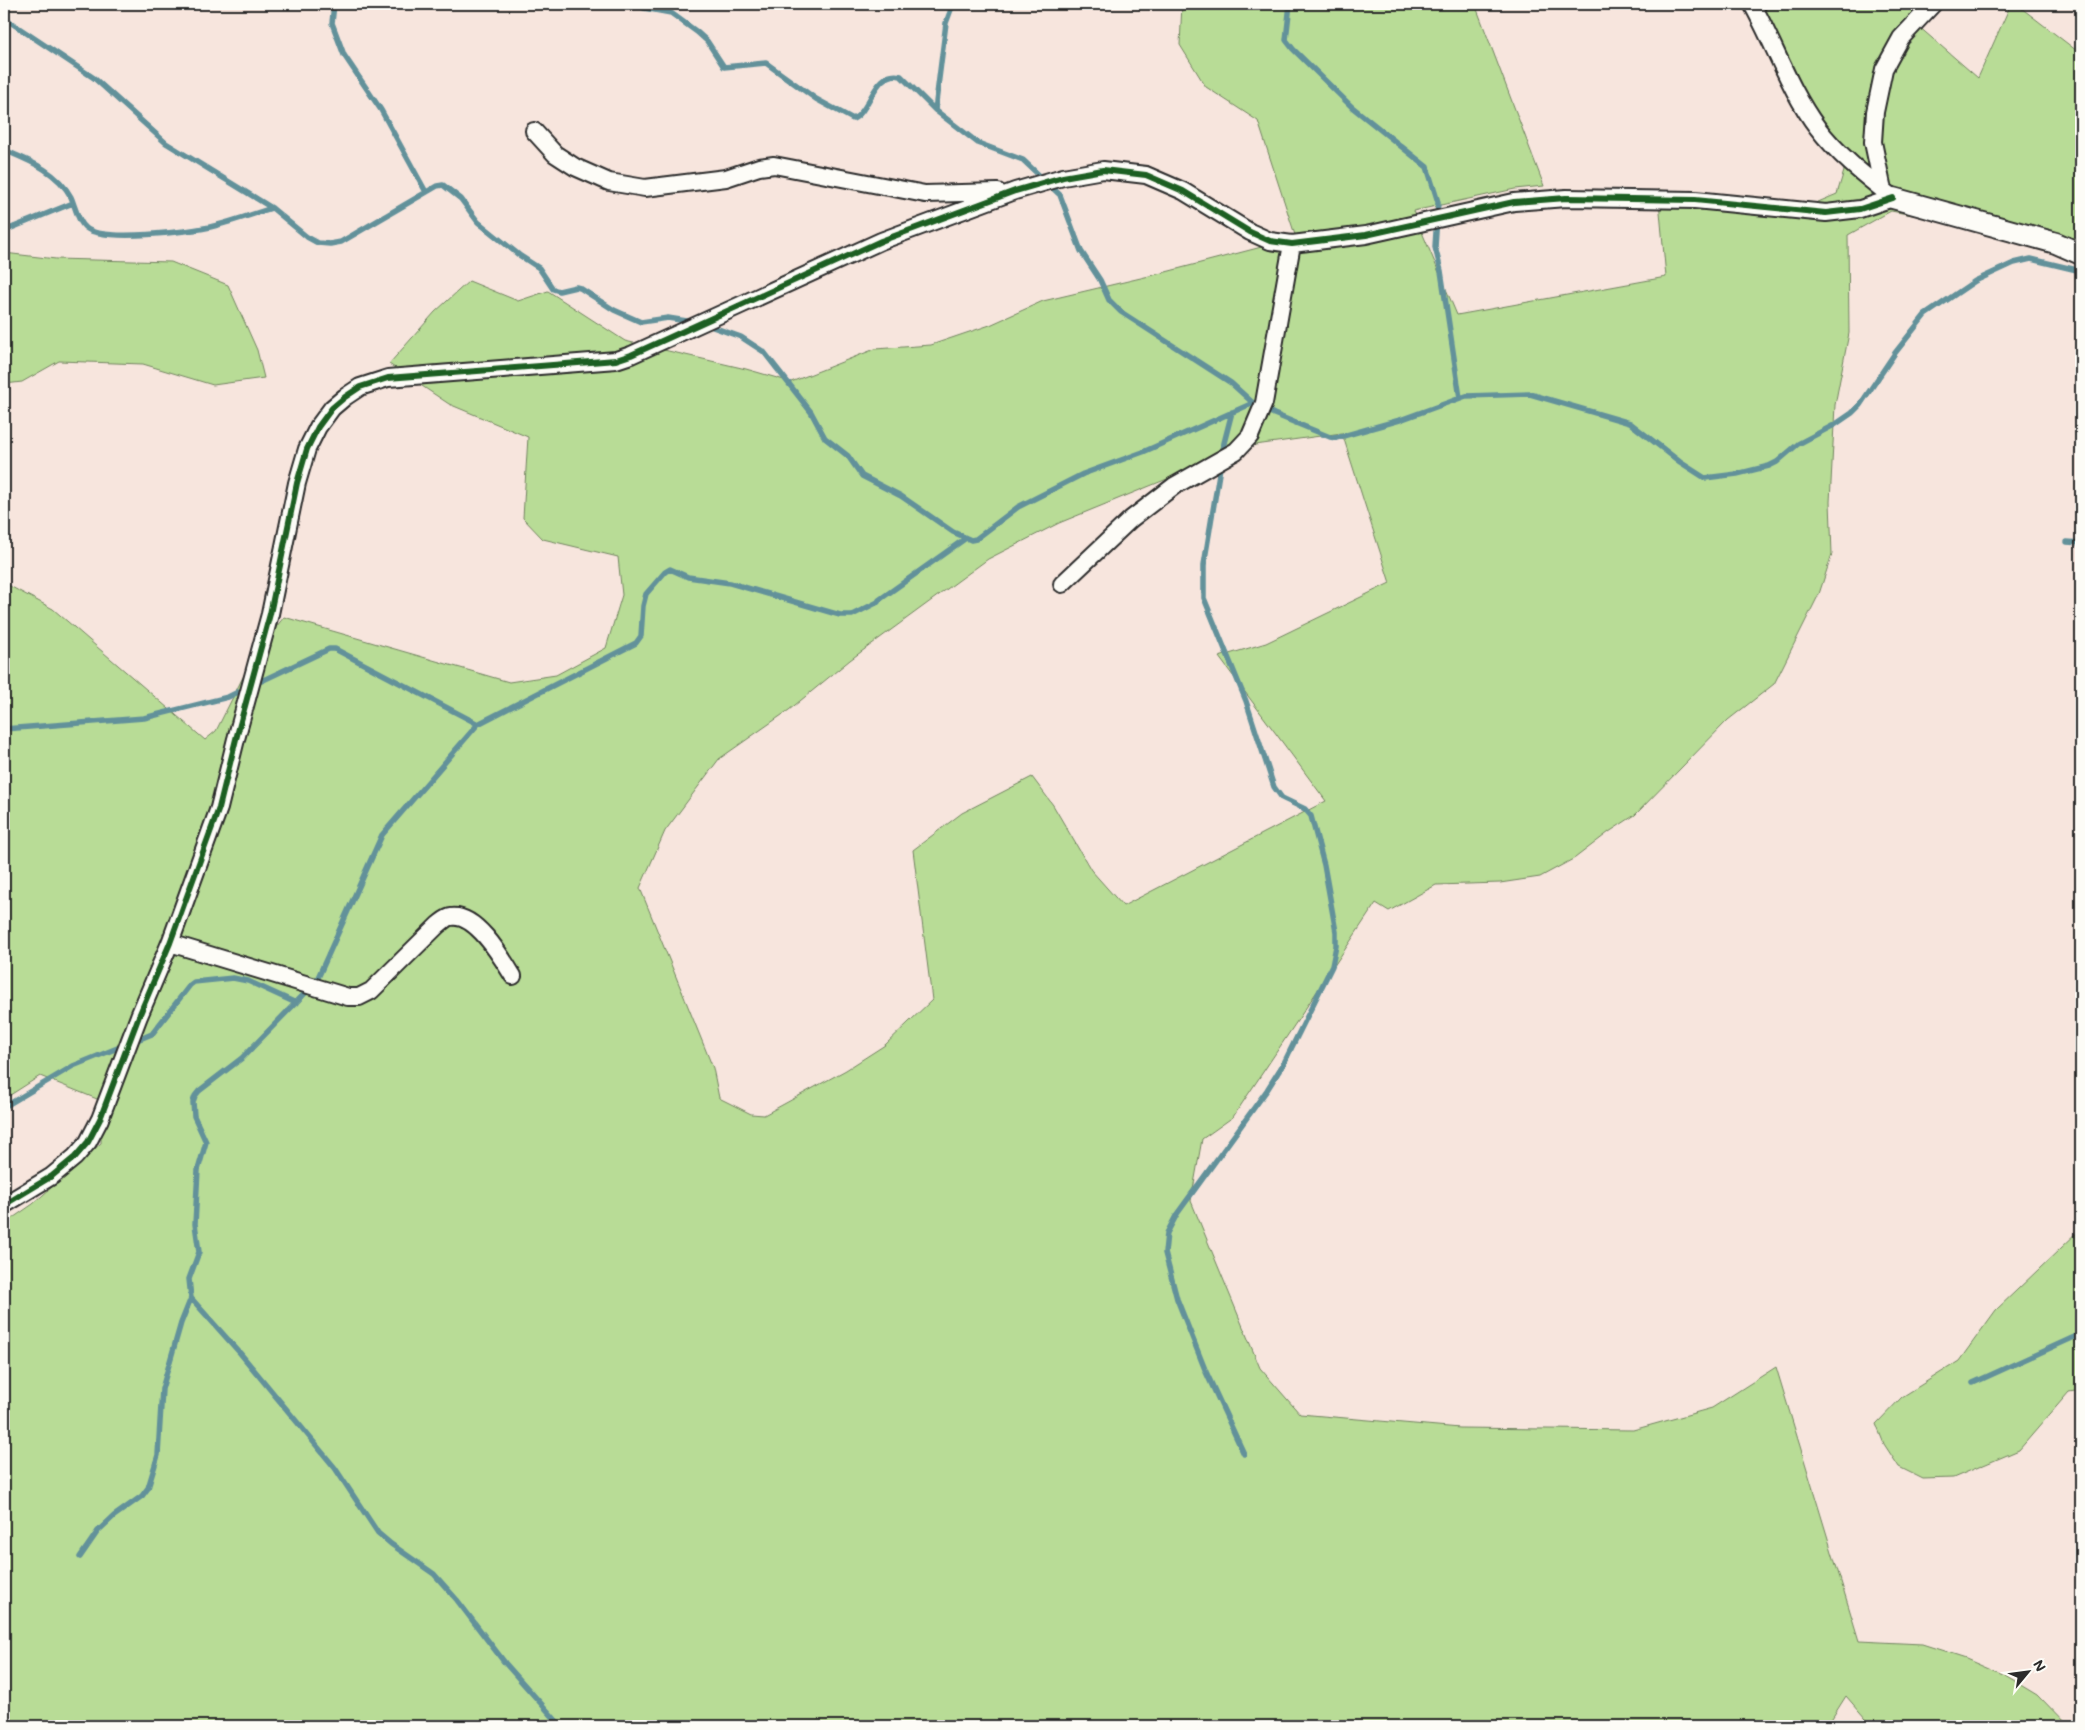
<svg xmlns="http://www.w3.org/2000/svg" width="2085" height="1730" viewBox="0 0 2085 1730" font-family="Mali,sans-serif">
  <style>
    .green { fill: #b8dc96; stroke: #728460; fill-rule: evenodd }
    .lines { fill: none; stroke-linecap: round; stroke-linejoin: round }
    .stream { stroke: #62919a; stroke-width: 5.5 }
    .minor-casing { stroke: #2b2b2b; stroke-width: 20 }
    .tertiary-casing { stroke: #2b2b2b; stroke-width: 24 }
    .minor { stroke: #fdfcf7; stroke-width: 16 }
    .tertiary { stroke: #fdfcf7; stroke-width: 20 }
    .cycleway-casing { stroke: #fdfcf7; stroke-width: 9 }
    .cycleway { stroke: #1b5e20; stroke-width: 6 }
  </style>
  <rect width="100%" height="100%" fill="#f7e5dd"/>
  <filter id="ink" filterUnits="userSpaceOnUse"><feTurbulence type="fractalNoise" baseFrequency=".02" numOctaves="2"/><feDisplacementMap in="SourceGraphic" scale="10" xChannelSelector="R" yChannelSelector="G"/><feConvolveMatrix kernelMatrix="1 2 1 2 8 2 1 2 1" color-interpolation-filters="sRGB"/></filter>
  <g filter="url(#ink)">
    <!-- green -->
    <path class="green" d="M 1182,4 L 1475,4 L 1544,186 L 1515,189 L 1413,211 L 1457,315 L 1666,277 L 1658,190 L 1811,205 L 1837,194 L 1844,171 L 1826,132 L 1808,102 L 1758,4 L 1921,4 L 1910,19 L 1978,78 L 2011,4 L 2016,4 L 2081,54 L 2081,256 L 1967,225 L 1891,211 L 1848,235 L 1849,333 L 1835,405 L 1830,502 L 1832,554 L 1819,594 L 1774,684 L 1728,720 L 1635,815 L 1609,832 L 1575,858 L 1540,877 L 1500,883 L 1436,885 L 1389,911 L 1376,903 L 1233,1117 L 1202,1139 L 1191,1201 L 1260,1368 L 1300,1414 L 1460,1428 L 1633,1430 L 1712,1408 L 1776,1367 L 1859,1641 L 1922,1644 L 1966,1658 L 2005,1675 L 2038,1695 L 2068,1726 L 1872,1726 L 1846,1696 L 1827,1726 L 4,1726 L 4,1224 L 33,1204 L 101,1143 L 102,1101 L 40,1076 L 4,1099 L 4,583 L 53,609 L 205,740 L 216,731 L 254,655 L 284,617 L 509,682 L 556,675 L 606,648 L 622,595 L 618,557 L 543,539 L 523,518 L 528,437 L 449,404 L 389,364 L 435,312 L 469,281 L 518,301 L 548,291 L 625,341 L 746,369 L 791,382 L 875,349 L 931,345 L 990,325 L 1043,301 L 1162,273 L 1296,238 L 1258,121 L 1206,87 L 1180,45 ZM 1342,433 L 1390,583 L 1266,643 L 1219,657 L 1326,801 L 1123,906 L 1091,870 L 1053,805 L 1032,777 L 962,813 L 913,850 L 932,1000 L 885,1045 L 846,1070 L 764,1115 L 751,1114 L 719,1098 L 713,1068 L 640,888 L 665,831 L 719,759 L 789,710 L 850,660 L 988,559 L 1059,523 L 1248,446 Z
      M 4,253 L 56,259 L 171,262 L 228,285 L 257,350 L 264,378 L 213,385 L 143,364 L 59,361 L 22,382 L 5,384 Z
      M 2081,1229 L 2081,1390 L 2069,1392 L 2019,1450 L 1953,1478 L 1923,1479 L 1899,1467 L 1884,1444 L 1876,1424 L 1902,1397 L 1959,1361 L 1996,1310 Z"/>
    <g class="lines">
      <!-- stream -->
      <path class="stream" d="M 334,4 L 332,23 L 344,55 L 381,110 L 426,192
        M 638,4 L 644,8 L 671,13 L 697,32 L 707,41 L 724,67 L 766,63 L 816,99 L 853,119 C 871,111 874,69 901,76 L 935,110 L 978,143 L 1023,160 L 1060,195 L 1081,251 L 1100,280 L 1109,300 L 1121,312 L 1231,383 L 1253,403 L 1274,414 L 1330,437 L 1336,438 L 1400,420 L 1466,396 L 1530,394 L 1630,423 L 1680,462 L 1705,478 L 1737,474 L 1769,466 L 1777,462 L 1798,444 L 1836,424 L 1852,413 L 1860,405 L 1895,353 L 1925,315 L 1975,281 L 2014,263 L 2031,259 L 2081,271
        M 1290,4 L 1286,40 L 1293,49 L 1352,107 L 1427,167 L 1438,202 L 1435,247 L 1441,271 L 1460,398
        M 4,18 L 94,78 L 166,143 L 272,208 L 307,237 L 318,243 L 330,244 L 341,242 L 437,186 L 443,185 L 461,199 L 478,222 L 519,255 L 539,268 L 553,289 L 559,291 L 576,287 L 580,288 L 614,310 L 641,322 L 668,318 L 693,322
        M 935,110 L 946,23 L 953,4
        M 4,150 C 30,161 57,171 71,197 C 75,206 78,222 86,228 C 102,242 192,232 214,226 C 234,221 253,214 272,208
        M 4,231 L 73,203
        M 707,325 L 741,337 L 764,352 L 811,412 L 825,438 L 848,456 L 862,476 L 901,496 L 953,532 L 971,540 L 976,539 L 1018,507 L 1083,474 L 1143,452 L 1253,403
        M 1232,412 L 1224,443 L 1204,565 L 1204,598 L 1246,701 L 1274,787 L 1282,798 L 1305,809 L 1311,816 L 1324,865 L 1336,932 L 1336,946 L 1332,966 L 1284,1063 L 1267,1090 L 1177,1214 L 1167,1233 L 1165,1253 L 1177,1299 L 1206,1372 L 1244,1454
        M 2067,542 L 2081,543
        M 255,684 L 329,649 L 335,649 L 478,724
        M 4,729 L 144,718 L 228,697 L 246,688
        M 4,1107 L 73,1066 L 152,1034 L 190,985 L 194,982 L 233,978 L 248,981 L 296,1003
        M 1973,1383 L 2081,1334
        M 80,1557 L 98,1531 L 114,1516 L 142,1496 L 148,1488 L 158,1455 L 162,1389 L 181,1323 L 191,1298
        M 561,1726 L 505,1663 L 457,1600 L 434,1574 L 391,1544 L 378,1533 L 335,1468 L 240,1353 L 191,1298 L 189,1279 L 199,1252 L 195,1224 L 198,1170 L 206,1142 L 194,1116 L 193,1102 L 195,1096 L 199,1091 L 242,1058 L 316,982 L 382,835 L 478,724 L 636,643 L 641,636 L 643,606 L 646,594 L 665,572 L 670,569 L 688,577 L 730,583 L 840,615 L 852,615 L 878,602 L 879,600 L 966,538"/>
      <defs>
        <path id="minor" d="M 1752,4 C 1774,43 1790,91 1817,127 C 1838,155 1865,176 1893,198
          M 534,131 L 555,154 L 575,167 L 609,182 L 645,188 L 726,178 L 759,167 L 774,165 L 925,194 L 998,192
          M 1883,190 L 1873,142 L 1875,112 L 1884,69 L 1901,38 L 1933,4
          M 1062,584 L 1131,519 L 1174,486 L 1236,451 L 1250,436 L 1264,403 L 1292,244
          M 170,943 L 348,997 L 359,997 L 371,991 L 438,925 C 442,922 447,917 451,917 C 476,913 502,958 513,976
          M 4,1205 L 52,1176 L 75,1157 L 88,1142 L 100,1119 L 139,1016 L 170,943 L 219,808 L 236,739 L 270,614 L 297,483 L 307,449 L 318,427 L 332,408 L 345,397 L 360,387 L 388,378 L 616,360 L 631,355 L 881,241 L 1015,191 L 1063,177 L 1103,170 L 1146,175 L 1183,191 L 1250,232 L 1270,241 L 1292,244 L 1366,235 L 1514,202 L 1566,198 L 1695,200 L 1826,213 L 1860,209 L 1893,198"/>
        <path id="tertiary" d="M 1893,198 L 2056,243 L 2081,254"/>
      </defs>
      <!-- minor casing -->
      <use href="#minor" class="minor-casing"/>
      <!-- tertiary casing -->
      <use href="#tertiary" class="tertiary-casing"/>
      <!-- minor -->
      <use href="#minor" class="minor"/>
      <!-- tertiary -->
      <use href="#tertiary" class="tertiary"/>
      <defs>
        <path id="cycleway" d="M 4,1205 L 52,1176 L 75,1157 L 88,1142 L 100,1119 L 139,1016 L 170,943 L 219,808 L 236,739 L 270,614 L 297,483 L 307,449 L 318,427 L 332,408 L 345,397 L 360,387 L 388,378 L 616,360 L 631,355 L 881,241 L 1015,191 L 1063,177 L 1103,170 L 1146,175 L 1183,191 L 1250,232 L 1270,241 L 1292,244 L 1366,235 L 1514,202 L 1566,198 L 1695,200 L 1826,213 L 1860,209 L 1893,198"/>
      </defs>
      <!-- cycleway casing -->
      <use href="#cycleway" class="cycleway-casing"/>
      <!-- cycleway -->
      <use href="#cycleway" class="cycleway"/>
    </g>
  </g>
  <!-- margin -->
  <rect width="2085" height="1730" fill="none" stroke="#fdfcf7" stroke-width="20"/>
  <rect x="10" y="10" width="2065" height="1710" fill="none" stroke="#2b2b2b" stroke-width="2" filter="url(#ink)"/>
  <!-- north arrow -->
  <g transform="translate(2028 1672) rotate(61)" stroke="#fdfcf7" stroke-width="4" paint-order="stroke">
  <path d="M0-4L9 19L0 12L-9 19Z" fill="#2b2b2b"/>
  <text y="-8" font-size="14" font-weight="bold" text-anchor="middle" fill="#2b2b2b">N</text>
  </g>
</svg>
